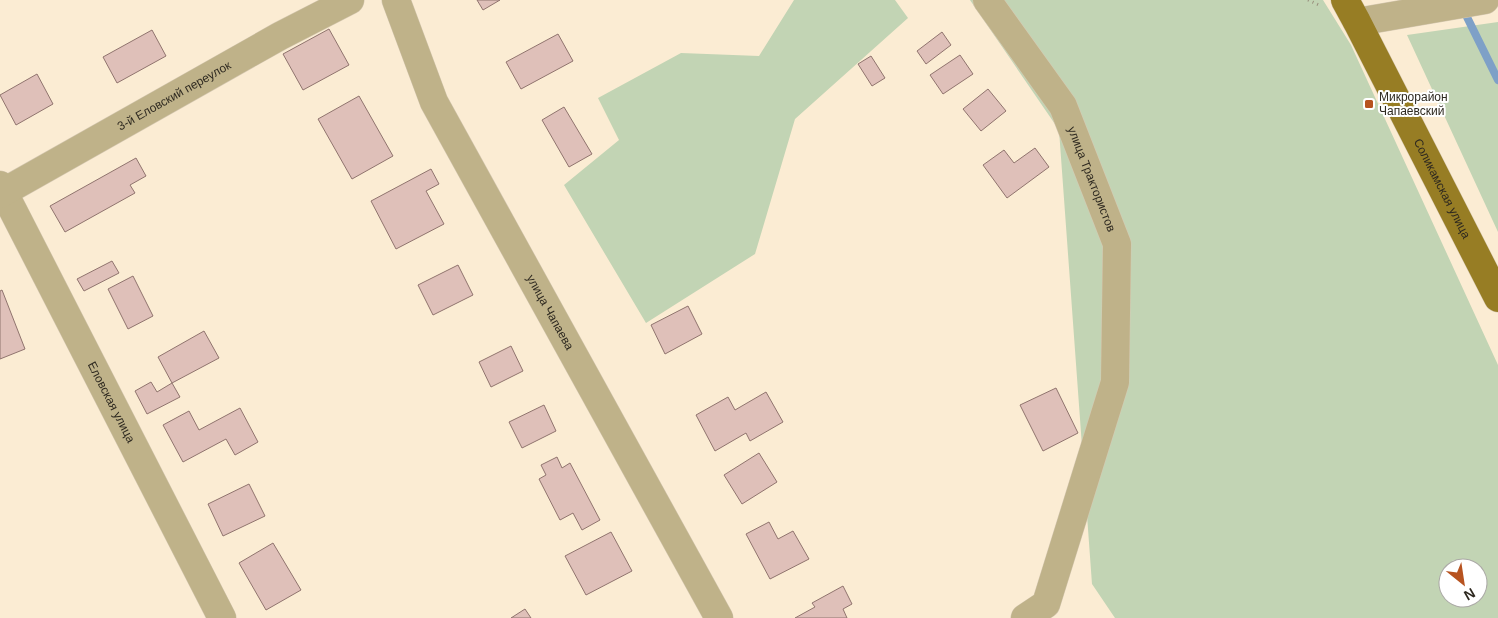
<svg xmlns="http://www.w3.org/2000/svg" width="1498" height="618" viewBox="0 0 1498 618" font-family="Arial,sans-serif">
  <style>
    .green { fill: #c2d4b4; fill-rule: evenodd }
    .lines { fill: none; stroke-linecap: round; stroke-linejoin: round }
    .stream { stroke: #7ea0c7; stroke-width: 8 }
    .building { fill: #dfc0b9; stroke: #90746e }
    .minor-casing { stroke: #d6c9b3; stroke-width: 29 }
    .major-casing { stroke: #d6c9b3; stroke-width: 29 }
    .path { stroke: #978d7b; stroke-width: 3; stroke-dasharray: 1 4; stroke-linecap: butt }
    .minor { stroke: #bfb289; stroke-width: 28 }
    .major { stroke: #977d24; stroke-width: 28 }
    .poi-dot { fill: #b75320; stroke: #fff; stroke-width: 2 }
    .labels { text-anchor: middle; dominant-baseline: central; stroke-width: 4; stroke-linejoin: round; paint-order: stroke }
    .street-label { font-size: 12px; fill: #2e2920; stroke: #fff }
    .poi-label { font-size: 12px; fill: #2e2920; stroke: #fff; text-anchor: start }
  </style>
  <rect width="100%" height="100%" fill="#fbecd3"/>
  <!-- green -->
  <path class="green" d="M 794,0 L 895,0 L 908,18 L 795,119 L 755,254 L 646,323 L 564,185 L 619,140 L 598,98 L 681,53 L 759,56 Z
    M 970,0 L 1323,0 L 1351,45 L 1498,365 L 1498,618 L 1115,618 L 1092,584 L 1059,130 ZM 1448,568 L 1478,568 L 1478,598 L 1448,598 Z
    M 1498,22 L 1498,232 L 1407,35 Z"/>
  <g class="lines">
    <!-- stream -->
    <path class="stream" d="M 1463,9 L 1498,80"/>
  </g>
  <!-- building -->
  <path class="building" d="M 477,0 L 500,0 L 483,10 Z
    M 329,29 L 349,65 L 303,90 L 283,54 Z
    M 152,30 L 166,56 L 117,83 L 103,57 Z
    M 942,32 L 951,45 L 926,64 L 917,51 Z
    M 558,34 L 573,61 L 521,89 L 506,62 Z
    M 960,55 L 973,74 L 943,94 L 930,75 Z
    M 871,56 L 885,78 L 872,86 L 858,64 Z
    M 37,74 L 53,104 L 16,125 L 0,95 Z
    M 988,89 L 1006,111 L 981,131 L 963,109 Z
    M 359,96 L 393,156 L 352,179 L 318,119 Z
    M 564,107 L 592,154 L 569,167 L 542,120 Z
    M 1035,148 L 1049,167 L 1007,198 L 983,165 L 1004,150 L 1014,163 Z
    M 136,158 L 146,176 L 130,185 L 135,193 L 65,232 L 50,206 Z
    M 431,169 L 439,184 L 426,191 L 444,224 L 396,249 L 371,201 Z
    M 112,261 L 119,273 L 84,291 L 77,279 Z
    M 458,265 L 473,295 L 433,315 L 418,285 Z
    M 133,276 L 153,316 L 128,329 L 108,289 Z
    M 2,290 L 25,349 L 0,359 L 0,291 Z
    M 688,306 L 702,334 L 665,354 L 651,325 Z
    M 204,331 L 219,358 L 172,383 L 158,357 Z
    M 511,346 L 523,371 L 491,387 L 479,362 Z
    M 151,382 L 157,392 L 172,383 L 180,397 L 147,414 L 135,391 Z
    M 1056,388 L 1078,433 L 1043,451 L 1020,405 Z
    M 766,392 L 783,422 L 750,441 L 746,433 L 715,451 L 696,415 L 728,397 L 735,410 Z
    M 544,405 L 556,431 L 522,448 L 509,422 Z
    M 240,408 L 258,442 L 235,455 L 226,439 L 183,462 L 163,425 L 189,411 L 199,430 Z
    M 759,453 L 777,482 L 742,504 L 724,475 Z
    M 557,457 L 562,468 L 570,463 L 600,520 L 582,530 L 573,513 L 560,520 L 539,479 L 546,475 L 541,465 Z
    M 249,484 L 265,516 L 223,536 L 208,504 Z
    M 769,522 L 778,539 L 793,531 L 809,559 L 770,579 L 746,534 Z
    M 611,532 L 632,571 L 586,595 L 565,556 Z
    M 273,543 L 301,590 L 266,610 L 239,563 Z
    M 843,586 L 852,604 L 843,609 L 847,618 L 795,618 L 815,607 L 812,603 Z
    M 525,609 L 531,618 L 511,618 Z"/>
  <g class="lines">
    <defs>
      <g id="minor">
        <path id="s1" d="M 396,0 L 434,102 L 719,618"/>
        <path id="s2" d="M 987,0 L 1063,106 L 1117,244 L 1115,382 L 1046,604 L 1025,618"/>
        <path d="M 1357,22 L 1485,0"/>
        <path id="s3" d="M 0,185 L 222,618"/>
        <path id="s4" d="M 0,194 L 280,36 L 350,0"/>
      </g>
      <g id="major">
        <path id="s5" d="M 1345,0 L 1357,22 L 1498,298"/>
      </g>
    </defs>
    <!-- minor casing -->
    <use href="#minor" class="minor-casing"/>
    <!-- major casing -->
    <use href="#major" class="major-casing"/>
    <!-- path -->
    <path class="path" d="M 1308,0 L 1319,5"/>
    <!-- minor -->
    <use href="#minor" class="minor"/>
    <!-- major -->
    <use href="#major" class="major"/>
  </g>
  <!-- markers -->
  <rect class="poi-dot" x="1364" y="99" width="10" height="10" rx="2.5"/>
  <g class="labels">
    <!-- street labels -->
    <g class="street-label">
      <text stroke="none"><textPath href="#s4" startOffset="200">3-й Еловский переулок</textPath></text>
      <text stroke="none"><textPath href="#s2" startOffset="209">улица Трактористов</textPath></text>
      <text stroke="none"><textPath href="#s5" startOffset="212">Соликамская улица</textPath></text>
      <text stroke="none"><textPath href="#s1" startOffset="349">улица Чапаева</textPath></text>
      <text stroke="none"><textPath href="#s3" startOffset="244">Еловская улица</textPath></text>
    </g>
    <!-- poi labels -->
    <g class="poi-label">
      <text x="1379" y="97">Микрорайон<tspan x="1379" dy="14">Чапаевский</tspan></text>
    </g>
  </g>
  <!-- north arrow -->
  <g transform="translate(1463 583) rotate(150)"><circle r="24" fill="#ffffff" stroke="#aba9a6"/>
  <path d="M0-4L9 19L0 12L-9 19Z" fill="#b75320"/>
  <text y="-8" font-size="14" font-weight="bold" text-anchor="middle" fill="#2e2920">N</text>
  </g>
</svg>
